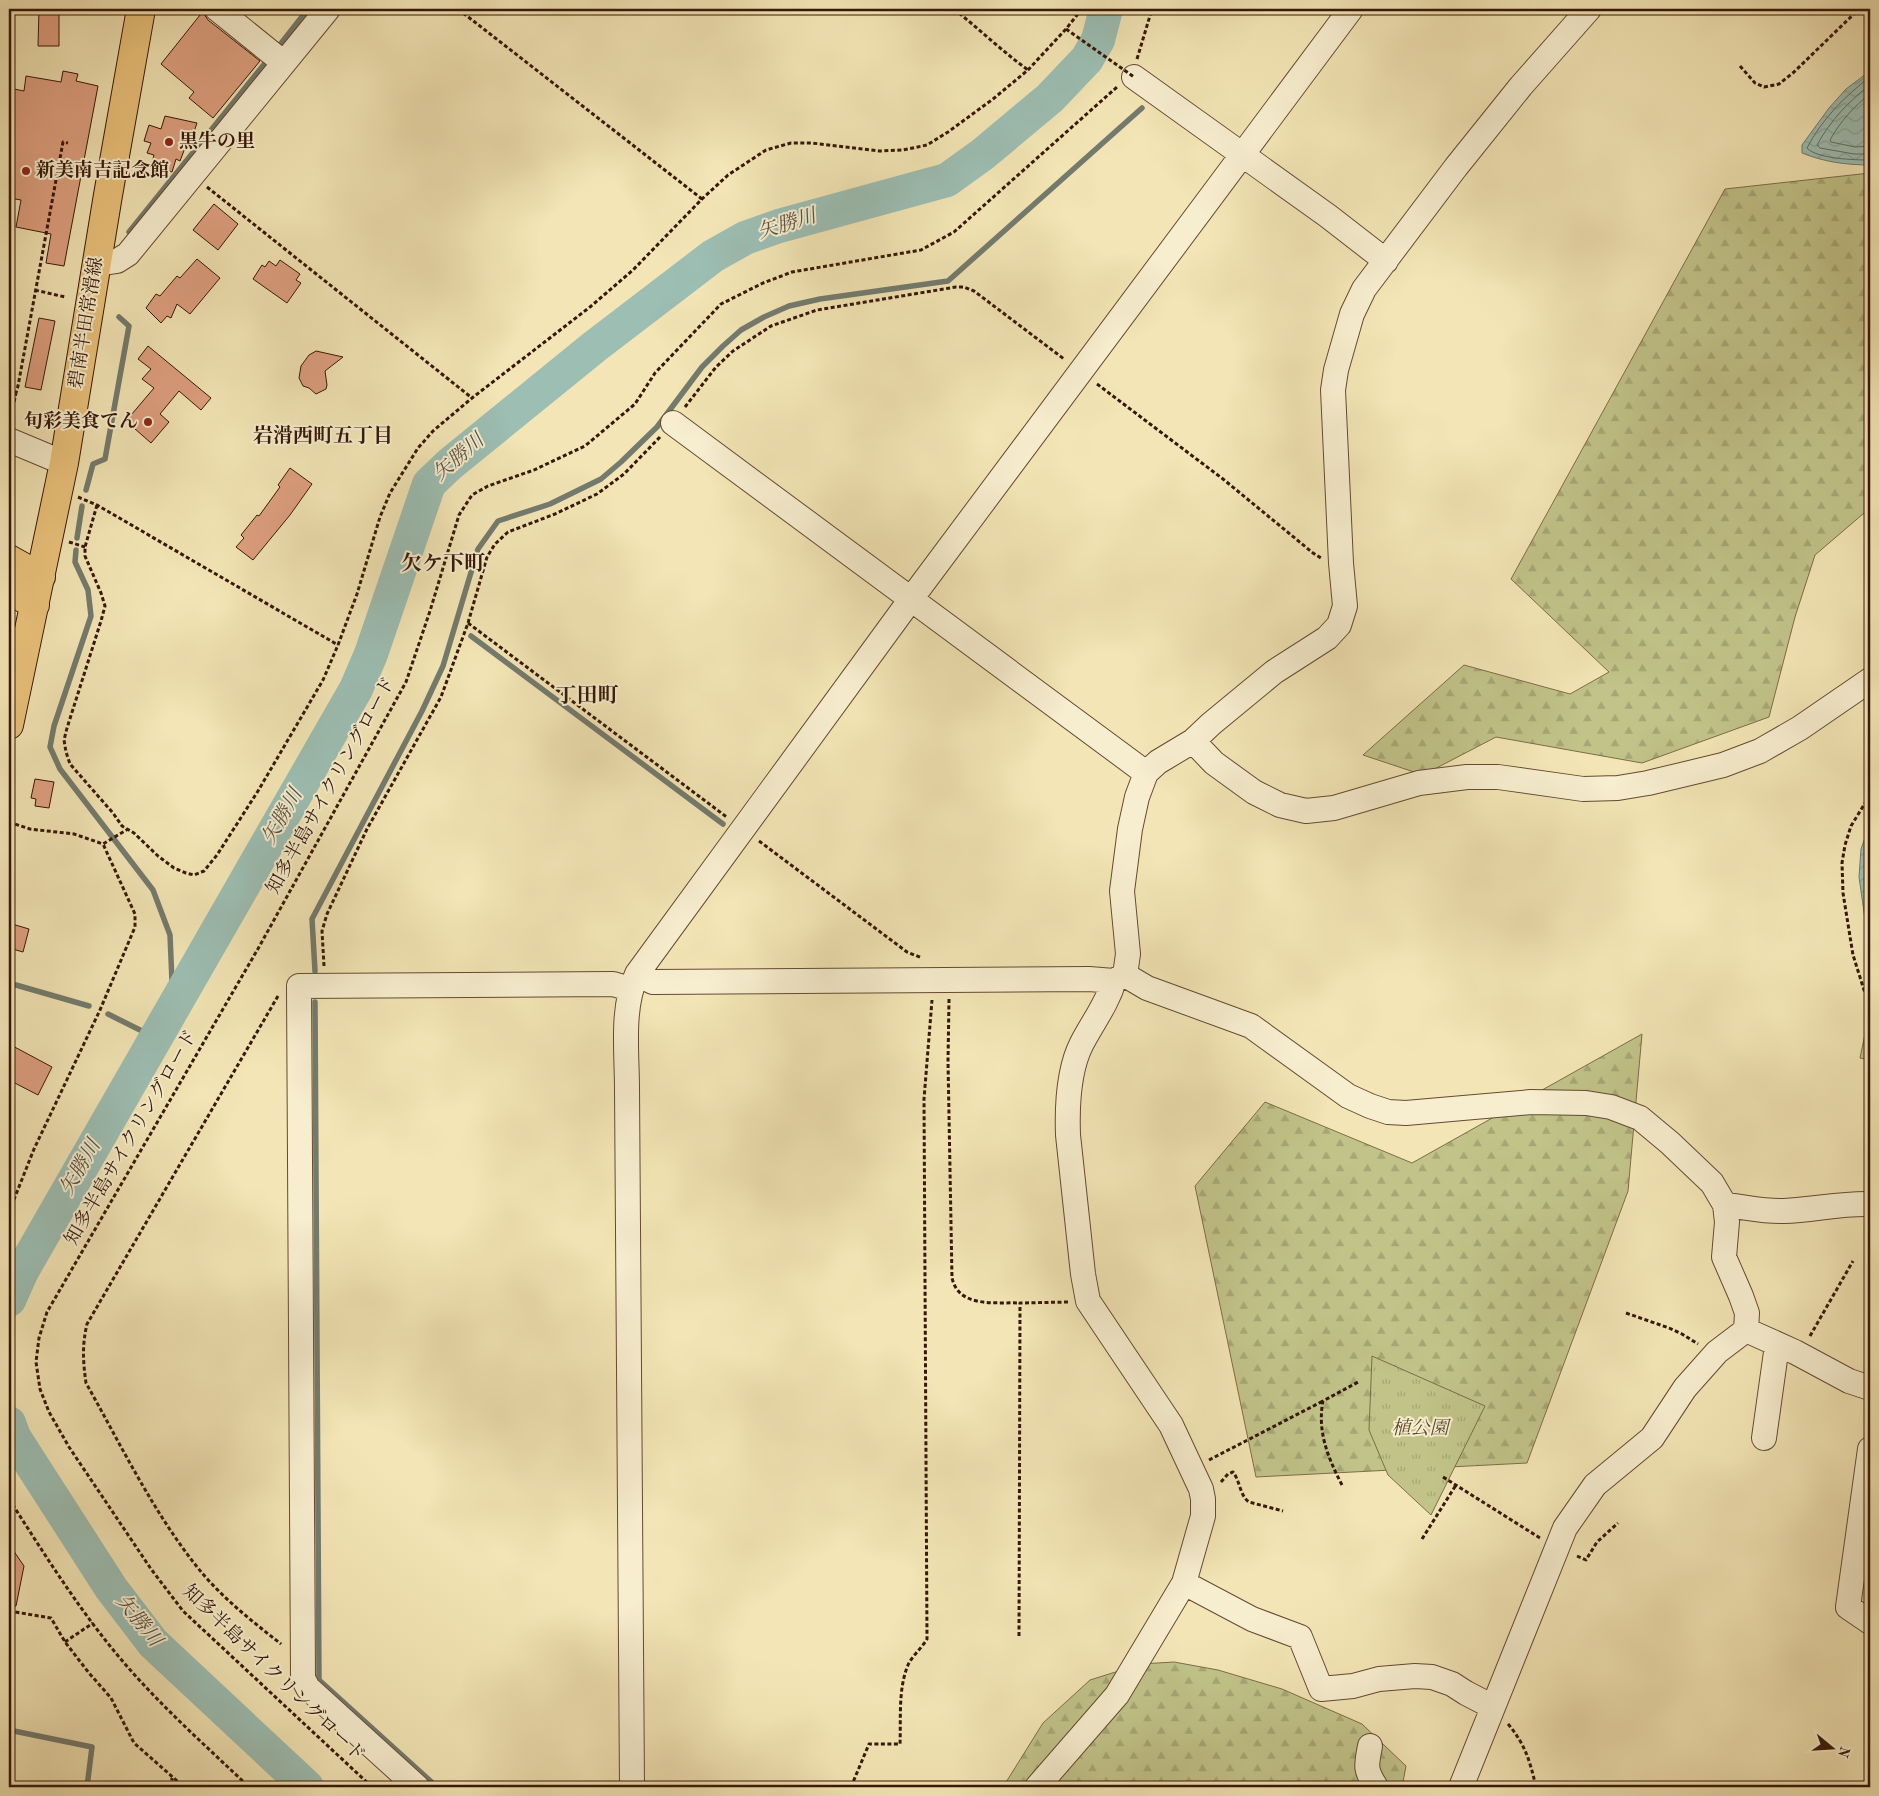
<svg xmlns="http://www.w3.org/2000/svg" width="1879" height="1796" viewBox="0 0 1879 1796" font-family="'Old Standard TT','Noto Serif JP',serif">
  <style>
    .forest { fill: url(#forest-firs); stroke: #7c6d48 }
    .park { fill: url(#park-tufts); stroke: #7c6d48 }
    .water { fill: url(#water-waves); stroke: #737b6e }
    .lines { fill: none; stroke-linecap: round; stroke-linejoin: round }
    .shore { stroke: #696a5d; stroke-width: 1 }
    .stream { stroke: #737b6e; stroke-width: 5.5 }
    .river { stroke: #9cbeb3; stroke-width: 34 }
    .building { fill: #dfa080; stroke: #361707 }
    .minor-casing { stroke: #654a32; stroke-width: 26 }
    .major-casing { stroke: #361707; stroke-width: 30 }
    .path { stroke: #361707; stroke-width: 3; stroke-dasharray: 4 2.5; stroke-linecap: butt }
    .minor { stroke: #f7eecf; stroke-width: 24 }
    .major { stroke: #eac27a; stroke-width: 28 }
    .path-bridge { stroke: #361707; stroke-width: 3; stroke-dasharray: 4 2.5; stroke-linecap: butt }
    .poi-dot { fill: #8f2418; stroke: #f7eecf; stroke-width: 2 }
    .labels { text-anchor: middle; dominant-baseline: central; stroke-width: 4; stroke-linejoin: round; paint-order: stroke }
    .poi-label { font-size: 19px; font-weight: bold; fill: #361707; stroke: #f7eecf; text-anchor: start }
    .street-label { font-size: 19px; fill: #361707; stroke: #f7eecf }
    .park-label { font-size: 19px; font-style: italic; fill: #604b2e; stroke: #f7eecf }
    .water-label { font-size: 20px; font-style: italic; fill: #5a5143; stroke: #f7eecf }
    .neighbourhood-label { font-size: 20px; font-weight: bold; fill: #361707; stroke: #f7eecf }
    .quarter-label { font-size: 21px; font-weight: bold; fill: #361707; stroke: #f7eecf }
  </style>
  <defs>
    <pattern id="forest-firs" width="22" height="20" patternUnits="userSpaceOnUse" patternTransform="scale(1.25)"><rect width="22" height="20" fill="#c1c389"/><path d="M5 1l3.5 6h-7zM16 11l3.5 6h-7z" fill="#a6a775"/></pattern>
    <pattern id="park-tufts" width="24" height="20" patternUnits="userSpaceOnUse" patternTransform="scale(1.25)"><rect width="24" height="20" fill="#c1c389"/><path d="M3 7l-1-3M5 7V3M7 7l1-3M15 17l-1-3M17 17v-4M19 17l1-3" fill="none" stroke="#a6a775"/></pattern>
    <pattern id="water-waves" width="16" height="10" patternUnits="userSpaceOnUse" patternTransform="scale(1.25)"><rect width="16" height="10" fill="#9cbeb3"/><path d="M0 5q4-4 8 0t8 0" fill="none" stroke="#87a398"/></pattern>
  </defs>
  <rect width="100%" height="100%" fill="#f3e5b5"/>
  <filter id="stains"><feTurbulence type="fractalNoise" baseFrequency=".004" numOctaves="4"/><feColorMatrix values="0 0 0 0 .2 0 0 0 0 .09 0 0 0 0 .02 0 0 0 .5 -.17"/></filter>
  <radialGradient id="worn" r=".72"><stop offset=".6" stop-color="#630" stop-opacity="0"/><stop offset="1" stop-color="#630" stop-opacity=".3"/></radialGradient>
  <!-- forest -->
  <path class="forest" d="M 1870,173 L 1870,508 L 1815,555 L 1795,617 L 1769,717 L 1642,763 L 1496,737 L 1423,775 L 1363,755 L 1464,665 L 1570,694 L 1609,672 L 1511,579 L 1725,189 Z
    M 1869,1015 L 1870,1015 L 1870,1060 L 1860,1058 Z
    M 1642,1034 L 1628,1191 L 1527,1463 L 1256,1477 L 1195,1186 L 1265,1102 L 1412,1163 Z
    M 1174,1662 L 1218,1670 L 1282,1689 L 1362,1724 L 1406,1766 L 1402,1787 L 1003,1787 L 1043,1723 L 1090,1680 L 1141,1664 Z"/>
  <!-- park -->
  <path class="park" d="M 1372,1356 L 1485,1406 L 1431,1515 L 1388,1475 L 1369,1430 Z"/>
  <!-- water -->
  <path class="water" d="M 1870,71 L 1870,165 C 1847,165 1824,162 1802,153 L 1802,145 L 1829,108 L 1846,89 Z
    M 1870,824 L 1870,954 L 1859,877 L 1861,849 Z"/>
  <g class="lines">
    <!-- shore -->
    <path class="shore" d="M 1870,77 C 1845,96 1822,119 1807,148 C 1817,159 1855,160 1870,160
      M 1870,85 C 1849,101 1830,121 1817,145 L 1820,148 L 1854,154 L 1870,154
      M 1870,94 C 1854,106 1840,122 1830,140 L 1831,142 L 1855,147 L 1870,146
      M 1870,839 C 1860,867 1866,895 1870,924"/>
    <!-- stream -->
    <path class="stream" d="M 279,46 L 308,9
      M 129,232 L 266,62
      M 86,490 L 93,464 L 105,459 L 129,326 L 119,317
      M 77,538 L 82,506
      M 76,550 L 75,562 L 88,590 L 91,616 L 54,726 L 50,747 L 60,769 L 153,890 L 170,935 L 172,982 L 162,1028
      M 471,636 L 723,824
      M 315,971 L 312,919 L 422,711 L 443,666 L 478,549 L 498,521 L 550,504 L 601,479 L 621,462 L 657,427 L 702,367 L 723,346 L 741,330 L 764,317 L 789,306 L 820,299 L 948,281 L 1142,108
      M 9,985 L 16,985 L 89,1006
      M 315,1002 L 319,1680 L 437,1787
      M 108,1014 L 156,1038
      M 9,1730 L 92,1747 L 87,1787"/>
    <!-- river -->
    <path class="river" d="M 9,1300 L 22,1271 L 356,689 L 371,654 L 429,484 L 450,464 L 594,347 L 713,256 L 745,238 L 779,226 L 947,180 L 983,154 L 1050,98 L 1087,59 L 1098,40 L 1106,9
      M 9,1423 L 14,1437 L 111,1588 L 153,1643 L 307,1787"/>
  </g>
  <!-- building -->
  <path class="building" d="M 39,9 L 59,9 L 59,46 L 38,46 Z
    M 204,10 L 204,14 L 208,20 L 260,61 L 213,118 L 189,98 L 194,92 L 161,64 Z
    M 63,71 L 78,74 L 76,81 L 98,86 L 64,266 L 46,263 L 51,234 L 16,227 L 21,200 L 9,198 L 9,88 L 24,91 L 26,76 L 61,82 Z
    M 165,116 L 197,123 L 188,149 L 185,148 L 180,161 L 176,159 L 172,172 L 151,166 L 154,155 L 147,153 L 151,143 L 144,141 L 149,125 L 161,129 Z
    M 214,204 L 238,224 L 218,250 L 193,230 Z
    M 197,259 L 220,278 L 190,314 L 177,304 L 171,318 L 167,316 L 161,323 L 146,308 L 156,294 L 160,296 L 177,276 L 180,278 Z
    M 280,260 L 300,274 L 296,280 L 301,283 L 287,303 L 253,279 L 262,265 L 265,267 L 269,261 L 276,266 Z
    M 39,318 L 55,321 L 41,390 L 25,387 Z
    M 148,346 L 211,398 L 201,410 L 179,391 L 160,414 L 169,422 L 151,443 L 126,421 L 154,388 L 142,379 L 151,369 L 138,359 Z
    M 316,351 L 343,357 L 325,371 L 327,385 L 326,389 L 316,394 L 309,388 L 303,386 L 299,378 L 301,366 L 309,355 Z
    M 290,468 L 312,484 L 290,515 L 253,560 L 236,547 L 244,538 L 241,535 L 257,515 L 259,516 L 280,487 L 278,485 Z
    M 35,779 L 54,782 L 49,808 L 35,806 L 36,799 L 31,798 Z
    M 12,924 L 29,929 L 23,952 L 9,948 L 9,936 Z
    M 9,1044 L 52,1067 L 38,1095 L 9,1080 Z
    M 9,1544 L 24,1566 L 16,1606 L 9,1606 Z"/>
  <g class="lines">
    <defs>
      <path id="minor" d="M 217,9 L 284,63
        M 1134,77 L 1328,216 L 1386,261
        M 97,264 L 117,261 L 128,254 L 328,9
        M 673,423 L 1146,773
        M 9,440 L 64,463
        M 1193,741 L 1214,763 L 1254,792 L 1280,805 L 1306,811 L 1334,808 L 1419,783 L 1467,777 L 1498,777 L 1583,789 L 1618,788 L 1648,783 L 1723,765 L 1760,751 L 1800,728 L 1870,680
        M 637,974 L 653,982 L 1089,979 L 1114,981 L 1125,975 L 1128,954 L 1122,891 L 1130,829 L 1137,797 L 1146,773 L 1158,762 L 1193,741 L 1211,724 L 1274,672 L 1327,638 L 1339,625 L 1345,606 L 1341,563 L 1333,390 L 1336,370 L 1352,314 L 1364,289 L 1456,167 L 1521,86 L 1589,9
        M 1125,975 L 1147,988 L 1251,1026 L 1348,1096 L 1370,1106 L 1388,1112 L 1406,1113 L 1531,1102 L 1586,1103 L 1611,1107 L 1640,1118 L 1670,1143 L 1712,1183 L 1725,1205 L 1727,1222 L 1724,1257 L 1741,1296 L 1747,1313 L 1746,1330
        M 1725,1205 C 1745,1207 1764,1212 1784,1211 C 1813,1210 1841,1203 1870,1204
        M 1746,1330 L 1795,1352 L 1849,1381 L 1870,1388
        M 1764,1438 L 1777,1345
        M 1870,1449 L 1848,1607 L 1870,1622
        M 1184,1583 L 1252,1619 L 1300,1637 L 1321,1689 L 1353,1686 L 1379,1679 L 1415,1676 L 1432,1677 L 1452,1684 L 1466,1693 L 1493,1707
        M 1370,1746 C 1366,1766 1365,1770 1376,1787
        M 417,1787 L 308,1688 L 303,1678 L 299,986 L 613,984 L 630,989
        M 632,1787 L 627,1089 C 627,1052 621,1008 637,974 L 911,599 L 1351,9
        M 1037,1787 L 1117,1695 L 1184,1583 L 1203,1516 L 1203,1499 L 1201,1489 L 1171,1425 L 1088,1301 L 1083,1274 L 1068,1135 C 1067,1107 1069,1068 1082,1043 C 1093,1022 1107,1004 1114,981
        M 1461,1787 L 1565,1528 L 1595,1485 L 1652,1438 L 1685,1388 L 1717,1352 L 1746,1330"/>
      <path id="major" d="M 9,559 L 41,577
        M 9,590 L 35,605
        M 9,725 L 64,463 L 108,195 L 141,9"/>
    </defs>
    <!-- minor casing -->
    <use href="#minor" class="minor-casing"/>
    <!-- major casing -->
    <use href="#major" class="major-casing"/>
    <!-- path -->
    <path class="path" d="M 458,9 L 702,199
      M 954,9 C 979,29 1002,51 1028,70
      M 1137,59 L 1152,9
      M 1740,66 L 1755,83 L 1764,87 L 1779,84 L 1794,72 L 1859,9
      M 207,187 L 472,398
      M 35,290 L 65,297
      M 1097,384 L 1223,479 L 1313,553 L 1321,558
      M 9,397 L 16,393 L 18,386 L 63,142 L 68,143
      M 685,407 L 716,367 L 733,351 L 771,326 L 817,310 L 956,287 L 964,287 L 974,291 L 1064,359
      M 10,421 L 16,393
      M 78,497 L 97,505 L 338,645
      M 97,505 L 85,547 L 85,556 L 101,593 L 105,606 L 101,621 L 67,728 L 64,740 L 66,752 L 70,764 L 113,813 L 122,826 L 134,833 L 158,856 L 174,868 L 186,873 L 194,875 L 204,871 L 217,855 L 258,791 L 323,680 L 338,645 L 357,594 L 380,517 L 390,493 L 418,448 L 433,431 L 472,398 L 590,307 L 633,270 L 702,199 L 728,175 L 766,150 L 791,143 L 812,143 L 879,151 L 903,150 L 927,145 L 948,132 L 993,99 L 1028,70 L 1066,29 L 1077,15 L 1079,9
      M 69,542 L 85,547
      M 468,623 L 728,818
      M 1870,795 L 1851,826 L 1845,845 L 1842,863 L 1843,893 L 1853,955 L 1870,1009
      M 9,822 L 30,829 L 74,834 L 103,844 L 128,829
      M 759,841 L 907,952 L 922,958
      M 324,966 L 322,931 L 327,914 L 367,829 L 441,697 L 468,623 L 487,557 L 495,544 L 508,532 L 555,514 L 597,494 L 624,474 L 660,437
      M 278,996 L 87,1324 C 82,1345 83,1362 86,1383 C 122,1447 155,1516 202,1573 C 225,1600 253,1622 281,1644
      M 949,999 L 948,1061 L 952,1278 C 959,1308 994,1302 1020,1303
      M 9,1212 L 34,1149 L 100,1010 L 135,927 L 135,914 L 103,844
      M 1626,1313 L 1669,1328 L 1682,1334 L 1698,1344
      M 1810,1336 L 1853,1261
      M 1209,1460 L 1323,1401
      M 1443,1477 L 1540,1538
      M 1221,1482 L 1228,1474 L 1233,1472 C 1240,1481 1240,1496 1249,1502 L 1283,1511
      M 1342,1485 C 1328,1458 1317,1431 1323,1401 L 1360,1381
      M 9,1499 C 45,1555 81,1613 125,1664 C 163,1708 207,1747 249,1787
      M 1422,1539 L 1456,1485
      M 1577,1556 L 1586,1560 L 1597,1542 L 1618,1523
      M 9,1611 L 51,1618 L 65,1642 L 89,1673 L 111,1698 L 134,1743 L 184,1787
      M 1019,1636 L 1020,1303 L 1068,1302
      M 65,1642 L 93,1623
      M 1508,1724 C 1525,1744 1530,1761 1536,1787
      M 171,1787 L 172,1778
      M 372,1787 L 183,1611 L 151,1569 L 69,1447 L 49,1412 L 40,1389 L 36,1362 L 39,1338 L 47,1312 L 259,947 L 406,682 L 430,611 L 459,515 L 472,495 L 488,486 L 534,470 L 585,446 L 635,404 L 655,373 L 721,304 L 763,283 L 792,272 L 921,250 L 954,232 L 1117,87
      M 851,1787 L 869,1744 L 900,1744 C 901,1718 898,1689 908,1665 C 912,1656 922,1648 927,1639 L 924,1099 L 932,1000"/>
    <!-- minor -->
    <use href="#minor" class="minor"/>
    <!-- major -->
    <use href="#major" class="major"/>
    <!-- path-bridge -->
    <path class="path-bridge" d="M 1066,29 L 1134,77"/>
  </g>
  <!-- markers -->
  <g class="poi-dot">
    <circle cx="169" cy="142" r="5"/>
    <circle cx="26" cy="171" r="5"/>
    <circle cx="148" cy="422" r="5"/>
  </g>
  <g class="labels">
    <!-- poi labels -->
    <g class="poi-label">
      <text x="179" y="142">黒牛の里</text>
      <text x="36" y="171">新美南吉記念館</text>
      <text x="138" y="422" text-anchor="end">旬彩美食てん</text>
    </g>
    <!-- street labels -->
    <g class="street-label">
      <text transform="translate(87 323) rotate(-81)">碧南半田常滑線</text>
      <text transform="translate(332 786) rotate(-61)">知多半島サイクリングロード</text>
      <text transform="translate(132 1138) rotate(-60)">知多半島サイクリングロード</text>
      <text transform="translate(273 1674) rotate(44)">知多半島サイクリングロード</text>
    </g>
    <!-- park labels -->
    <g class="park-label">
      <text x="1420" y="1429">植公園</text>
    </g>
    <!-- water labels -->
    <g class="water-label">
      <text transform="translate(787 225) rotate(-17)">矢勝川</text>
      <text transform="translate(459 458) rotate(-41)">矢勝川</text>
      <text transform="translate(283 817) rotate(-60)">矢勝川</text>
      <text transform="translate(81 1168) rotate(-60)">矢勝川</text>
      <text transform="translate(138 1621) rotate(51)">矢勝川</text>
    </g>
    <!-- neighbourhood labels -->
    <g class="neighbourhood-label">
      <text x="323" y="437">岩滑西町五丁目</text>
    </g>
    <!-- quarter labels -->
    <g class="quarter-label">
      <text x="443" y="564">欠ケ下町</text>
      <text x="587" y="696">丁田町</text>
    </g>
  </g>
  <!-- margin -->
  <rect width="1879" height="1796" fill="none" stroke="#f3e5b5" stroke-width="30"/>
  <rect x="10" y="10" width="1859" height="1776" fill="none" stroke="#361707" stroke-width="2.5"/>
  <rect x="15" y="15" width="1849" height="1766" fill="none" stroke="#361707"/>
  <!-- north arrow -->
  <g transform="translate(1832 1748) rotate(108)" stroke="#f7eecf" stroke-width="4" paint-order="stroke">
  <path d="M0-4L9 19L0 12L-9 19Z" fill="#361707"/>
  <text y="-8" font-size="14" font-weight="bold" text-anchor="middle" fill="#361707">N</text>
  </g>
  <rect width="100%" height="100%" filter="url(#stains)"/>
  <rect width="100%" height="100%" fill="url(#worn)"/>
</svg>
